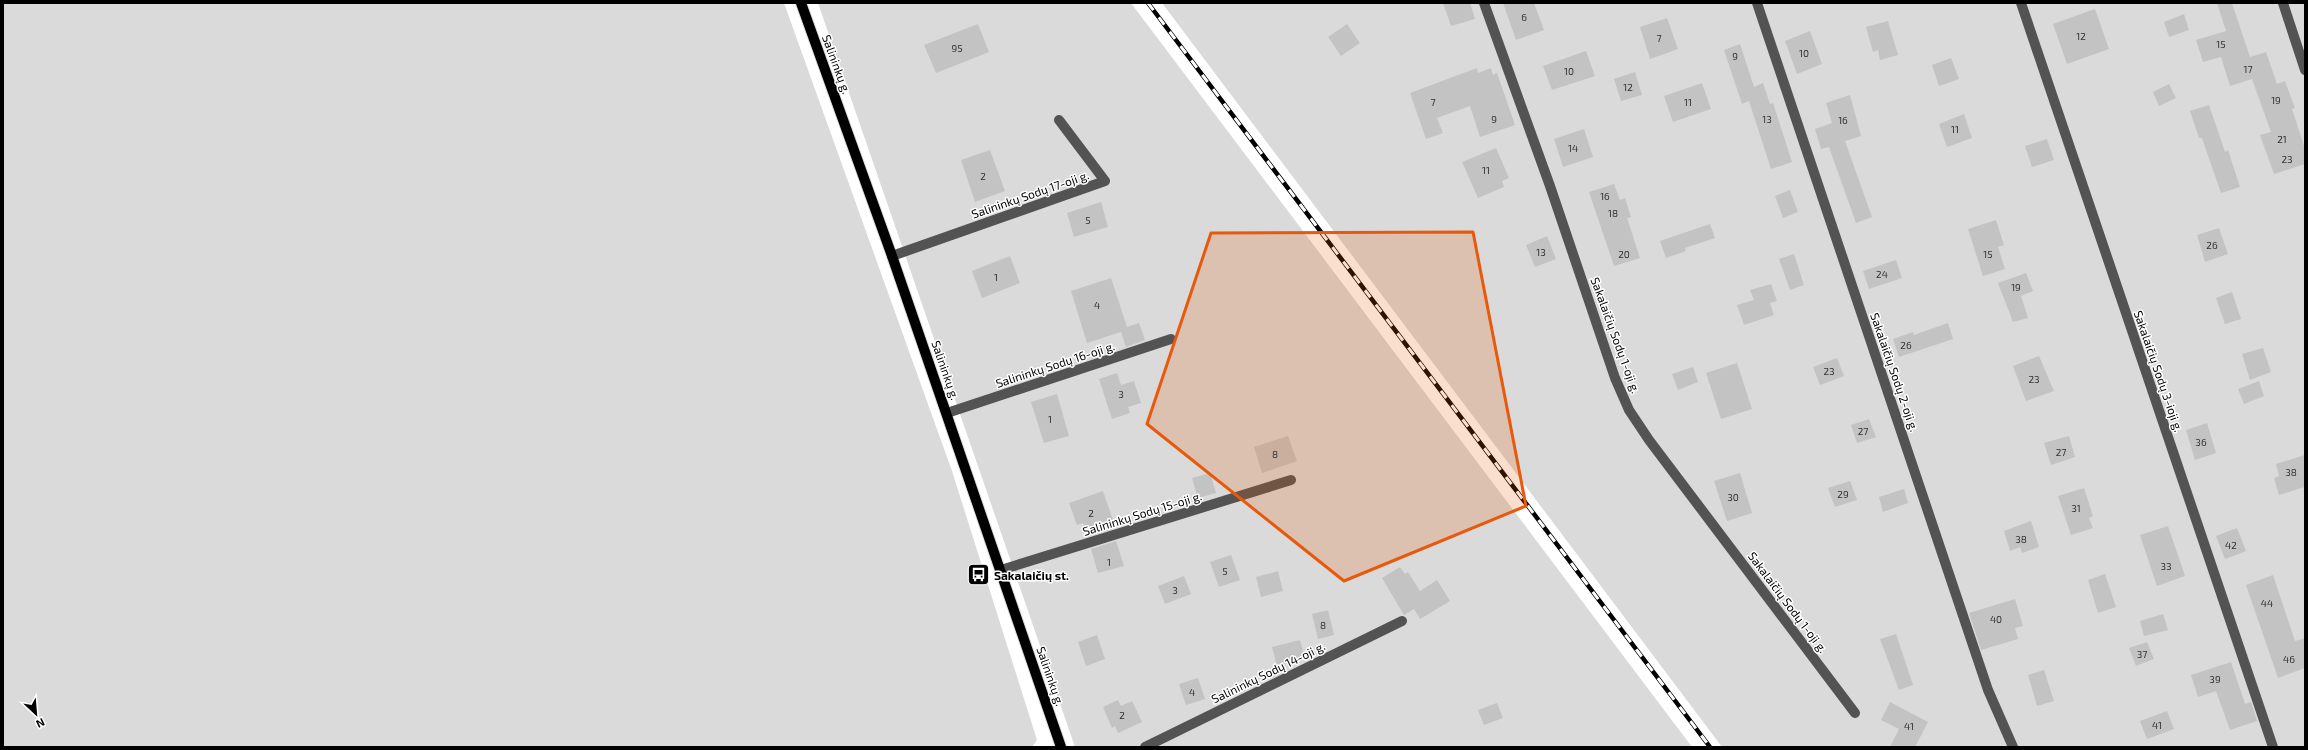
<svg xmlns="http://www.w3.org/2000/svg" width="2308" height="750" viewBox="0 0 2308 750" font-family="'Exo 2',sans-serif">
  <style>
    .green { fill: #dadada }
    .building { fill: #c3c3c3 }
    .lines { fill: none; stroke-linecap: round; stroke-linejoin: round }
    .major-casing { stroke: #dbdbdb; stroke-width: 12 }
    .minor { stroke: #535353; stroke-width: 10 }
    .major { stroke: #000; stroke-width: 10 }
    .rail-casing { stroke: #000; stroke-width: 4.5 }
    .rail { stroke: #fff; stroke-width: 3; stroke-dasharray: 9; stroke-linecap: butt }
    .marked { fill: #e8590c; fill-opacity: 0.2; stroke: #e8590c; stroke-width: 3; stroke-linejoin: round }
    .labels { text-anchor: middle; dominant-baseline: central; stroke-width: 3; stroke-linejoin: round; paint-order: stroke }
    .number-label { font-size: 10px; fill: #313131 }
    .street-label { font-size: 12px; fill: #000; stroke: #fff }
    .poi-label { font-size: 12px; font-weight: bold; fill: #000; stroke: #fff; text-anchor: start }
  </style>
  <rect width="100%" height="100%" fill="#fff"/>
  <!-- green -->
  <path class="green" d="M 3,3 L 784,3 L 952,471 L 1037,740 L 1032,747 L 3,747 Z
    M 818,3 L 1131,3 L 1692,747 L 1075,747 Z
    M 1162,3 L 2305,3 L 2305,747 L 1722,747 Z"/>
  <!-- building -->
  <path class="building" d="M 1443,3 L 1470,3 L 1475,19 L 1451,26 Z
    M 1503,3 L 1534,3 L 1544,30 L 1516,40 Z
    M 2217,3 L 2232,3 L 2250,57 L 2266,52 L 2277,84 L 2285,81 L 2295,108 L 2292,109 L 2305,149 L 2305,164 L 2274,174 L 2260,135 L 2271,132 L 2252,79 L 2230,86 L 2221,57 L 2203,62 L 2196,40 L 2226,31 Z
    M 2095,9 L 2109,49 L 2067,64 L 2053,24 Z
    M 2184,14 L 2189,30 L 2169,37 L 2164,22 Z
    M 1667,18 L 1678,49 L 1650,59 L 1640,27 Z
    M 1888,21 L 1898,55 L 1880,60 L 1878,50 L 1873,52 L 1866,27 Z
    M 978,24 L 989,52 L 936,73 L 924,45 Z
    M 1347,24 L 1360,43 L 1341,56 L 1328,37 Z
    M 1810,31 L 1822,64 L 1797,74 L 1785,41 Z
    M 1740,44 L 1754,87 L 1763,83 L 1770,104 L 1773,103 L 1792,162 L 1771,169 L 1749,101 L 1742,104 L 1724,50 Z
    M 1586,51 L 1595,76 L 1552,90 L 1543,66 Z
    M 1951,58 L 1959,79 L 1939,86 L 1932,65 Z
    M 1477,68 L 1478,73 L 1491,68 L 1493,75 L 1497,73 L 1515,125 L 1480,137 L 1470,106 L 1437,118 L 1443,133 L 1426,139 L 1410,93 Z
    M 1635,72 L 1642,95 L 1621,101 L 1614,79 Z
    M 1702,83 L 1711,109 L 1673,122 L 1664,96 Z
    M 2169,84 L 2176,98 L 2159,106 L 2153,92 Z
    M 1850,95 L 1861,136 L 1845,141 L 1872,217 L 1856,223 L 1829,147 L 1821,149 L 1815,129 L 1832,123 L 1826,103 Z
    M 2209,105 L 2225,152 L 2228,150 L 2240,187 L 2221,193 L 2202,138 L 2199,138 L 2190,111 Z
    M 1964,114 L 1972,138 L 1947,147 L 1939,124 Z
    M 1584,129 L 1593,157 L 1563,167 L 1554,139 Z
    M 2047,139 L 2054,160 L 2032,167 L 2025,146 Z
    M 1496,148 L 1509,178 L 1502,181 L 1504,187 L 1478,198 L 1462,162 Z
    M 990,150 L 1005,191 L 975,202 L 961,160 Z
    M 1614,184 L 1620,200 L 1625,198 L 1631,217 L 1627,218 L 1640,258 L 1614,266 L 1589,192 Z
    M 1790,190 L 1798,212 L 1783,218 L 1775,196 Z
    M 1101,202 L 1108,227 L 1074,237 L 1067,213 Z
    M 1996,220 L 2004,245 L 1998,247 L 2005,269 L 1983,276 L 1968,229 Z
    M 1710,224 L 1715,238 L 1685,248 L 1686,251 L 1666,258 L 1660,241 Z
    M 2219,228 L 2228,254 L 2205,262 L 2197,235 Z
    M 1547,236 L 1556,259 L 1535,267 L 1526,245 Z
    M 1794,254 L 1804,285 L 1790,290 L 1779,259 Z
    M 1010,256 L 1020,283 L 982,298 L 972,271 Z
    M 1896,260 L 1902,278 L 1869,289 L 1863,271 Z
    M 2026,273 L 2033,291 L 2021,296 L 2028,318 L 2013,322 L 1998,283 Z
    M 1111,278 L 1127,327 L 1139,323 L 1145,340 L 1126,347 L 1121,332 L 1087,343 L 1071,291 Z
    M 1771,284 L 1777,301 L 1770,303 L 1774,315 L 1744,325 L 1737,305 L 1754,300 L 1750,290 Z
    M 2232,292 L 2241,319 L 2225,324 L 2216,298 Z
    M 1948,323 L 1953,339 L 1899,357 L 1893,339 L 1913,332 L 1914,335 Z
    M 2263,348 L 2271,372 L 2250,380 L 2242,354 Z
    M 2039,356 L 2054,391 L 2026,401 L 2013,366 Z
    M 1837,358 L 1844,376 L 1820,385 L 1813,367 Z
    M 1737,363 L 1752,409 L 1721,419 L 1706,373 Z
    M 1693,367 L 1698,382 L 1678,390 L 1672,374 Z
    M 1117,373 L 1121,385 L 1134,381 L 1141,403 L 1128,407 L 1130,413 L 1112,419 L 1099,379 Z
    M 2259,381 L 2264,396 L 2244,404 L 2238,389 Z
    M 1057,394 L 1069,436 L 1044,443 L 1031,402 Z
    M 1869,419 L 1876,437 L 1857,443 L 1851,425 Z
    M 2207,423 L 2216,453 L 2195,460 L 2186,430 Z
    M 1288,436 L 1297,461 L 1262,473 L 1254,447 Z
    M 2069,436 L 2075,457 L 2051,465 L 2044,443 Z
    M 2305,455 L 2305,487 L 2279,495 L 2274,478 L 2279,476 L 2276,464 Z
    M 1210,473 L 1216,493 L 1198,498 L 1192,478 Z
    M 1740,473 L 1752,513 L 1727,521 L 1714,481 Z
    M 1850,481 L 1857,500 L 1835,507 L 1828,488 Z
    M 2084,488 L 2093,516 L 2089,518 L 2093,528 L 2071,535 L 2058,496 Z
    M 1904,489 L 1908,503 L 1883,512 L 1879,497 Z
    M 1103,491 L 1114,523 L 1111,524 L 1113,529 L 1087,536 L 1083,523 L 1077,525 L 1069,503 Z
    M 2031,521 L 2039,547 L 2022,553 L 2020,547 L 2010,551 L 2004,531 Z
    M 2168,526 L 2185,576 L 2157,586 L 2140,535 Z
    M 2237,528 L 2246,551 L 2225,559 L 2216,536 Z
    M 1116,541 L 1124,566 L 1098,573 L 1091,549 Z
    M 1231,555 L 1240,580 L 1219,587 L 1210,562 Z
    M 1400,567 L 1405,574 L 1408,572 L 1420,591 L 1437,580 L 1450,601 L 1420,619 L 1414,609 L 1404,615 L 1382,578 Z
    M 1278,571 L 1283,591 L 1261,597 L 1256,577 Z
    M 2105,574 L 2116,607 L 2098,613 L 2088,580 Z
    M 2273,575 L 2295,641 L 2305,638 L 2305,668 L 2278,678 L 2246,585 Z
    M 1184,576 L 1191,594 L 1165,604 L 1158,586 Z
    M 2015,599 L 2023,626 L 2015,628 L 2018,639 L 1981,650 L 1969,613 Z
    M 1328,610 L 1334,635 L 1318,639 L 1312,614 Z
    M 2163,614 L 2168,630 L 2144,636 L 2140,621 Z
    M 1896,634 L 1913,685 L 1899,690 L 1880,639 Z
    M 1097,635 L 1105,659 L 1086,666 L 1078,642 Z
    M 1300,640 L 1305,658 L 1277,666 L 1272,647 Z
    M 2147,642 L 2154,659 L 2136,666 L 2129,648 Z
    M 2231,662 L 2245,704 L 2251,702 L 2257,721 L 2230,730 L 2216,691 L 2198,697 L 2191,675 Z
    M 2044,670 L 2054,701 L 2037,706 L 2028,675 Z
    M 1198,678 L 1205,699 L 1186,705 L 1179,684 Z
    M 1118,700 L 1121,706 L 1132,701 L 1142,722 L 1118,733 L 1115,726 L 1112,728 L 1103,707 Z
    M 1890,702 L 1928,722 L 1915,747 L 1890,747 L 1899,729 L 1881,720 Z
    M 1497,703 L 1503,718 L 1484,725 L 1478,710 Z
    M 2167,711 L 2174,729 L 2147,739 L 2140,721 Z"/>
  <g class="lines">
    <defs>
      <path id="major" d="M 801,3 L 892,256 L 1061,747"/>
    </defs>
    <!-- major casing -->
    <use href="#major" class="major-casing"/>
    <!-- minor -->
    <path class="minor" d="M 1484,3 L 1550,186 L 1615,378 L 1629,410 L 1649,440 L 1855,713
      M 1757,3 L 1988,690 L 2013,747
      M 2021,3 L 2273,747
      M 2283,3 L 2305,70
      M 892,256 L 1105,181 L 1059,120
      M 947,413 L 1171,339
      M 1001,570 L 1291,480
      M 1145,747 L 1402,621"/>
    <!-- major -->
    <use href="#major" class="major"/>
    <defs>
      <path id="rail" d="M 1148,3 L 1710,747"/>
    </defs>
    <!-- rail casing -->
    <use href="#rail" class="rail-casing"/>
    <!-- rail -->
    <use href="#rail" class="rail"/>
  </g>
  <!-- marked area -->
  <path class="marked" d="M 1473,232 L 1526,506 L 1344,581 L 1147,424 L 1211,233 Z"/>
  <!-- icons -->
  <defs>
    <symbol id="bus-square" viewBox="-11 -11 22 22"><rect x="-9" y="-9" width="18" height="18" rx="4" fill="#000" stroke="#fff"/><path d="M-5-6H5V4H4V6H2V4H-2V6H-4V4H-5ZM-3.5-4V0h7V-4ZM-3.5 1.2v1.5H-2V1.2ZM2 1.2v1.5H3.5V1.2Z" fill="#fff"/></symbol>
  </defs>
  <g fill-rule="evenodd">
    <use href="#bus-square" x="966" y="562" width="25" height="25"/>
  </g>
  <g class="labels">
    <!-- number labels -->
    <g class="number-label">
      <text x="1524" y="17">6</text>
      <text x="2081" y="36">12</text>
      <text x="1659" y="38">7</text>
      <text x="2221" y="44">15</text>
      <text x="957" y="48">95</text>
      <text x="1804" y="53">10</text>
      <text x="1735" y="56">9</text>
      <text x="2248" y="69">17</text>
      <text x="1569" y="71">10</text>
      <text x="1628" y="87">12</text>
      <text x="2276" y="100">19</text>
      <text x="1433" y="102">7</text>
      <text x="1688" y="102">11</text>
      <text x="1494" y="119">9</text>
      <text x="1767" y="119">13</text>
      <text x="1843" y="120">16</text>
      <text x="1955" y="129">11</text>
      <text x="2282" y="139">21</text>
      <text x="1573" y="148">14</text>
      <text x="2287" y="159">23</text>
      <text x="1486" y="170">11</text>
      <text x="983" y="176">2</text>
      <text x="1605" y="196">16</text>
      <text x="1613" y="213">18</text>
      <text x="1088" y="220">5</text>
      <text x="2212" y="245">26</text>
      <text x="1541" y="252">13</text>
      <text x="1624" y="254">20</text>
      <text x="1988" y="254">15</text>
      <text x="1882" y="274">24</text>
      <text x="996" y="277">1</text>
      <text x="2016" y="287">19</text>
      <text x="1097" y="305">4</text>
      <text x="1906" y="345">26</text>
      <text x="1829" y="371">23</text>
      <text x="2034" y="379">23</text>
      <text x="1121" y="394">3</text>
      <text x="1050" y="419">1</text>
      <text x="1863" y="431">27</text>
      <text x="2201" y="442">36</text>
      <text x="2061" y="452">27</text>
      <text x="1275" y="454">8</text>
      <text x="2291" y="472">38</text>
      <text x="1843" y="494">29</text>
      <text x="1733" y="497">30</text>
      <text x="2076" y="508">31</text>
      <text x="1091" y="513">2</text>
      <text x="2021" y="539">38</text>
      <text x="2231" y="545">42</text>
      <text x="1109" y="562">1</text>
      <text x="2166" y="566">33</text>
      <text x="1225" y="571">5</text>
      <text x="1175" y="590">3</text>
      <text x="2267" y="603">44</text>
      <text x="1996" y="619">40</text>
      <text x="1323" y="625">8</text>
      <text x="2142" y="654">37</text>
      <text x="2289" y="659">46</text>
      <text x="2215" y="679">39</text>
      <text x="1192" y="692">4</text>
      <text x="1122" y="715">2</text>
      <text x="2157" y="725">41</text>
      <text x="1909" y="726">41</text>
    </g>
    <!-- street labels -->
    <g class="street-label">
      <text transform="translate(837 64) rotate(70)">Salininkų g.</text>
      <text transform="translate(1030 194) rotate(-19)">Salininkų Sodų 17-oji g.</text>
      <text transform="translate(1616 335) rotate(70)">Sakalaičių Sodų 1-oji g.</text>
      <text transform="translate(1055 364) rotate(-18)">Salininkų Sodų 16-oji g.</text>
      <text transform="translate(946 370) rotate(71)">Salininkų g.</text>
      <text transform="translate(2159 371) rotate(71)">Sakalaičių Sodų 3-ioji g.</text>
      <text transform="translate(1895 372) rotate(71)">Sakalaičių Sodų 2-oji g.</text>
      <text transform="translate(1142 513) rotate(-17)">Salininkų Sodų 15-oji g.</text>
      <text transform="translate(1788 602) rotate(53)">Sakalaičių Sodų 1-oji g.</text>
      <text transform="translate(1268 672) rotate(-26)">Salininkų Sodų 14-oji g.</text>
      <text transform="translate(1051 676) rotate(71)">Salininkų g.</text>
    </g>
    <!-- poi labels -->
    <g class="poi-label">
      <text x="994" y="575">Sakalaičių st.</text>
    </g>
  </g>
  <!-- border -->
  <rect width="2308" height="750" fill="none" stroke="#000000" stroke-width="8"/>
  <!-- north arrow -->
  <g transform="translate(36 714) rotate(154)" stroke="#ffffff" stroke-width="3" paint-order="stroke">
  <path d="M0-3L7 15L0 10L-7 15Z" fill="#000000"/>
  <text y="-6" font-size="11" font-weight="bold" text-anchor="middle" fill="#000000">N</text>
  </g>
</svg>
